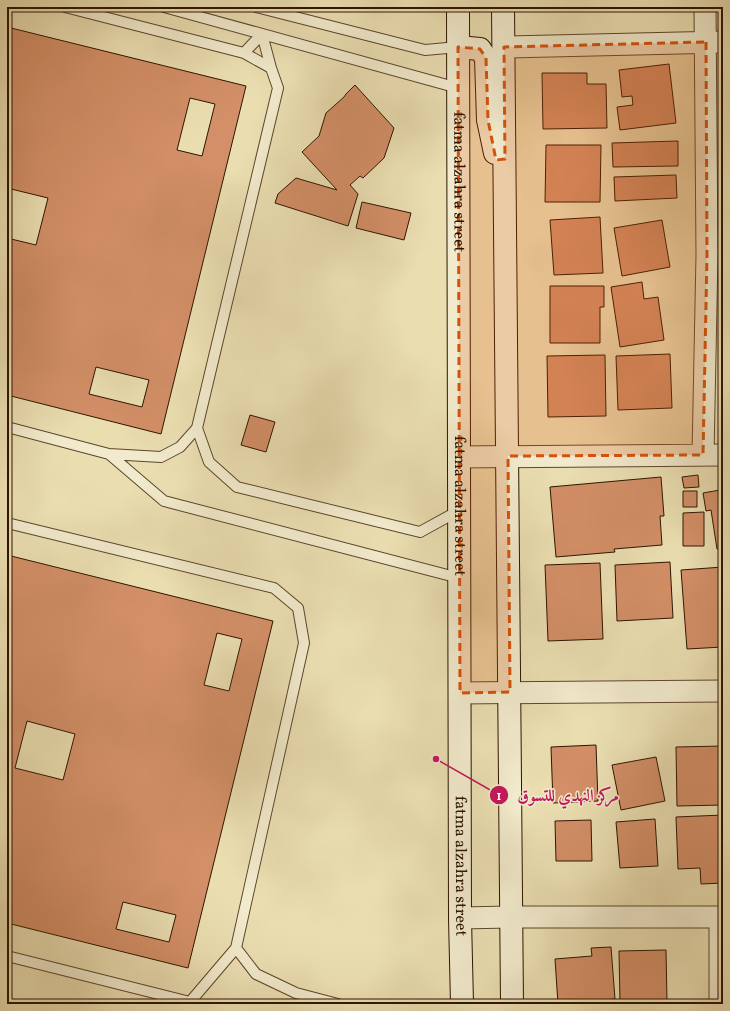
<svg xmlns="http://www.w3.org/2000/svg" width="730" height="1011" viewBox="0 0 730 1011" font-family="Vollkorn,Amiri,serif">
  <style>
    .building { fill: #d38f67; stroke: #2e1400; fill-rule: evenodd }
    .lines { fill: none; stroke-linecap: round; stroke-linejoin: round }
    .lane-casing { stroke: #5d462c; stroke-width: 12 }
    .street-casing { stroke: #5d462c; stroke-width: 23 }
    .secondary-casing { stroke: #2e1400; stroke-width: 24 }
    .lane { stroke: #f1eacc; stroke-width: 10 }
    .street { stroke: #f1eacc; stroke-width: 21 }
    .secondary { stroke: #f1eacc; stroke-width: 22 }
    .marked { fill: #d5520b; fill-opacity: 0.2; stroke: #d5520b; stroke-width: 3; stroke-dasharray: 8 5; stroke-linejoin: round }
    .labels { text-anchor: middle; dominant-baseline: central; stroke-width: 3; stroke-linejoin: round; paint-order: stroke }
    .street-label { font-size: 16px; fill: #2e1400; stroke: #f1eacc }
    .leader { fill: none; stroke: #c2185b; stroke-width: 1.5 }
    .callout-dot { fill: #c2185b; stroke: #f1eacc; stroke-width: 1.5 }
    .mark-label { font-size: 12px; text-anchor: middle; font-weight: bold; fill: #fff }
    .callout-label { font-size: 17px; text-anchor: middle; font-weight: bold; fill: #c2185b; stroke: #f1eacc; stroke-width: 3; stroke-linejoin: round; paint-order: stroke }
  </style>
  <rect width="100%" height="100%" fill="#eadeb1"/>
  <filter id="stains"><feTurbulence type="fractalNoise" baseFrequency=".005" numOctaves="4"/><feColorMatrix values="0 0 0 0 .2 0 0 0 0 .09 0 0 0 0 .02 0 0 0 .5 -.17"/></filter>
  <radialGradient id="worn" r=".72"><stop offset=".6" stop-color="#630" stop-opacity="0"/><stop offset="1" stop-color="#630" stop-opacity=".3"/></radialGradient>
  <!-- building -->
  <path class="building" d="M 7,27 L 246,86 L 161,434 L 7,395 L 7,238 L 36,245 L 48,198 L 7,188 ZM 190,98 L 215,104 L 202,156 L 177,150 ZM 96,367 L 149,380 L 142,407 L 89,394 Z
    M 669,64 L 676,123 L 620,130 L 617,107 L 633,105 L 632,96 L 622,97 L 619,70 Z
    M 542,73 L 587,73 L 587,84 L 606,84 L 607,128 L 543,129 Z
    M 355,85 L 394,128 L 384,158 L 363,178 L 360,176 L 350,185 L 358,194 L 348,226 L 275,203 L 278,194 L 296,178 L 337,190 L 302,152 L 319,136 L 326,113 L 344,97 L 346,94 Z
    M 678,141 L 678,166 L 613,167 L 612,143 Z
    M 546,145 L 601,145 L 600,202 L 545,202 Z
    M 676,175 L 677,198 L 615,201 L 614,177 Z
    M 362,202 L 411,213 L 404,240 L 356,228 Z
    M 600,217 L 603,273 L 554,275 L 550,220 Z
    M 662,220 L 670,267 L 622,276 L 614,228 Z
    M 642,282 L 644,299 L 658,297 L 664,340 L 620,347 L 611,287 Z
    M 550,286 L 604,286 L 604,307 L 600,307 L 600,343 L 550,343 Z
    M 670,354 L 672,408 L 618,410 L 616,356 Z
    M 605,355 L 606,416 L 548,417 L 547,356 Z
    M 250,415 L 275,422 L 266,452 L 241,445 Z
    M 698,475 L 699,487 L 684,488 L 682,477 Z
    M 661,477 L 664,516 L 660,516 L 662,545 L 614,549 L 615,552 L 556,557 L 550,487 Z
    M 720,490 L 723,510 L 723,548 L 717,549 L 711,510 L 706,511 L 703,493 Z
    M 683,491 L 697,491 L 697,507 L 683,507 Z
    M 704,512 L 704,546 L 683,546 L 683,513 Z
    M 7,555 L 273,621 L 188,968 L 7,923 ZM 217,633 L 242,639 L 229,691 L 204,685 ZM 27,721 L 75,734 L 63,780 L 15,768 ZM 123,902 L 176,915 L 169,942 L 116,929 Z
    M 670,562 L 673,618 L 617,621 L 615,565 Z
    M 600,563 L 603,639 L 548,641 L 545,565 Z
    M 723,567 L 723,647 L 687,649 L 681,570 Z
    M 596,745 L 598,801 L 553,803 L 551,747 Z
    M 723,746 L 723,805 L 677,806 L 676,747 Z
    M 656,757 L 665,801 L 621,810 L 612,765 Z
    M 723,815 L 723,835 L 722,835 L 723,883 L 701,884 L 700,868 L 678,869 L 676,817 Z
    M 655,819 L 658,866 L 620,868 L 616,822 Z
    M 591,820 L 592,861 L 556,861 L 555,821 Z
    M 611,947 L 615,999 L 558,1004 L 555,959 L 592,956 L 591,948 Z
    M 666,950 L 667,1002 L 620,1003 L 619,951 Z"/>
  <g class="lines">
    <defs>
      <path id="lane" d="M 65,7 L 244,53 L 271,68 L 278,88 L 197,428 L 209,462 L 237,487 L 420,532 L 460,510
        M 164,7 L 458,88
        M 256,7 L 425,50 L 458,47
        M 244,53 L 262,34 L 271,68
        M 7,427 L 109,454 L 164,501 L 459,578
        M 109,454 L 161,457 L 180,447 L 197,428
        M 7,523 L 274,588 L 298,608 L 304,643 L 236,948 L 256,974 L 296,993 L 338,1004
        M 7,956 L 198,1004
        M 190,1002 L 236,948"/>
      <path id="street" d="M 504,47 L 723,42
        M 703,455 L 707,255 L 705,7
        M 459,457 L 723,455
        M 460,693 L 723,691
        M 720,917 L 720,1004
        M 460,918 L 512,917 L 723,917"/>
      <g id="secondary">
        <path id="s1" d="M 458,7 L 460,918 L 462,1004"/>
        <path d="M 503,7 L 512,1004"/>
        <path d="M 458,47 L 480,49 L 486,58 L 488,120 L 495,153"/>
      </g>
    </defs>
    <!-- lane casing -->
    <use href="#lane" class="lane-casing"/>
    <!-- street casing -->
    <use href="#street" class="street-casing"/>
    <!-- secondary casing -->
    <use href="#secondary" class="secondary-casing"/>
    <!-- lane -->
    <use href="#lane" class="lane"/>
    <!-- street -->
    <use href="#street" class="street"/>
    <!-- secondary -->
    <use href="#secondary" class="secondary"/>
  </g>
  <!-- marked area -->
  <path class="marked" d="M 706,42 L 707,255 L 703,455 L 508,456 L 510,692 L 460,693 L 458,47 L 480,49 L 486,58 L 488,120 L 496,160 L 505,159 L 504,47 Z"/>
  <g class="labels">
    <!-- street labels -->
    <g class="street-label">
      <text stroke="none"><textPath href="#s1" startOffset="175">fatma alzahra street</textPath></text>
      <text stroke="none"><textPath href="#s1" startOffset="499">fatma alzahra street</textPath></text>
      <text stroke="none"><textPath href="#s1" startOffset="859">fatma alzahra street</textPath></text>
    </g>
  </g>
  <!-- callouts -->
  <path class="leader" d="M436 759L499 795"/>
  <g class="callout-dot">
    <circle cx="436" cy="759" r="4"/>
    <circle cx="499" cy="795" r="10"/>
  </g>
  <g class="mark-label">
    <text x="499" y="800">1</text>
  </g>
  <g class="callout-label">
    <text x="568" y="801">مركز النهدي للتسوق</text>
  </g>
  <!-- margin -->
  <rect width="730" height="1011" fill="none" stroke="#eadeb1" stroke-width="24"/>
  <rect x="8" y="8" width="714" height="995" fill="none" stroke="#2e1400" stroke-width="2"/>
  <rect x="12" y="12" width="706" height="987" fill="none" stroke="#2e1400"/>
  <rect width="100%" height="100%" filter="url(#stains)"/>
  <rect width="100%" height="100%" fill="url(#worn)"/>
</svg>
